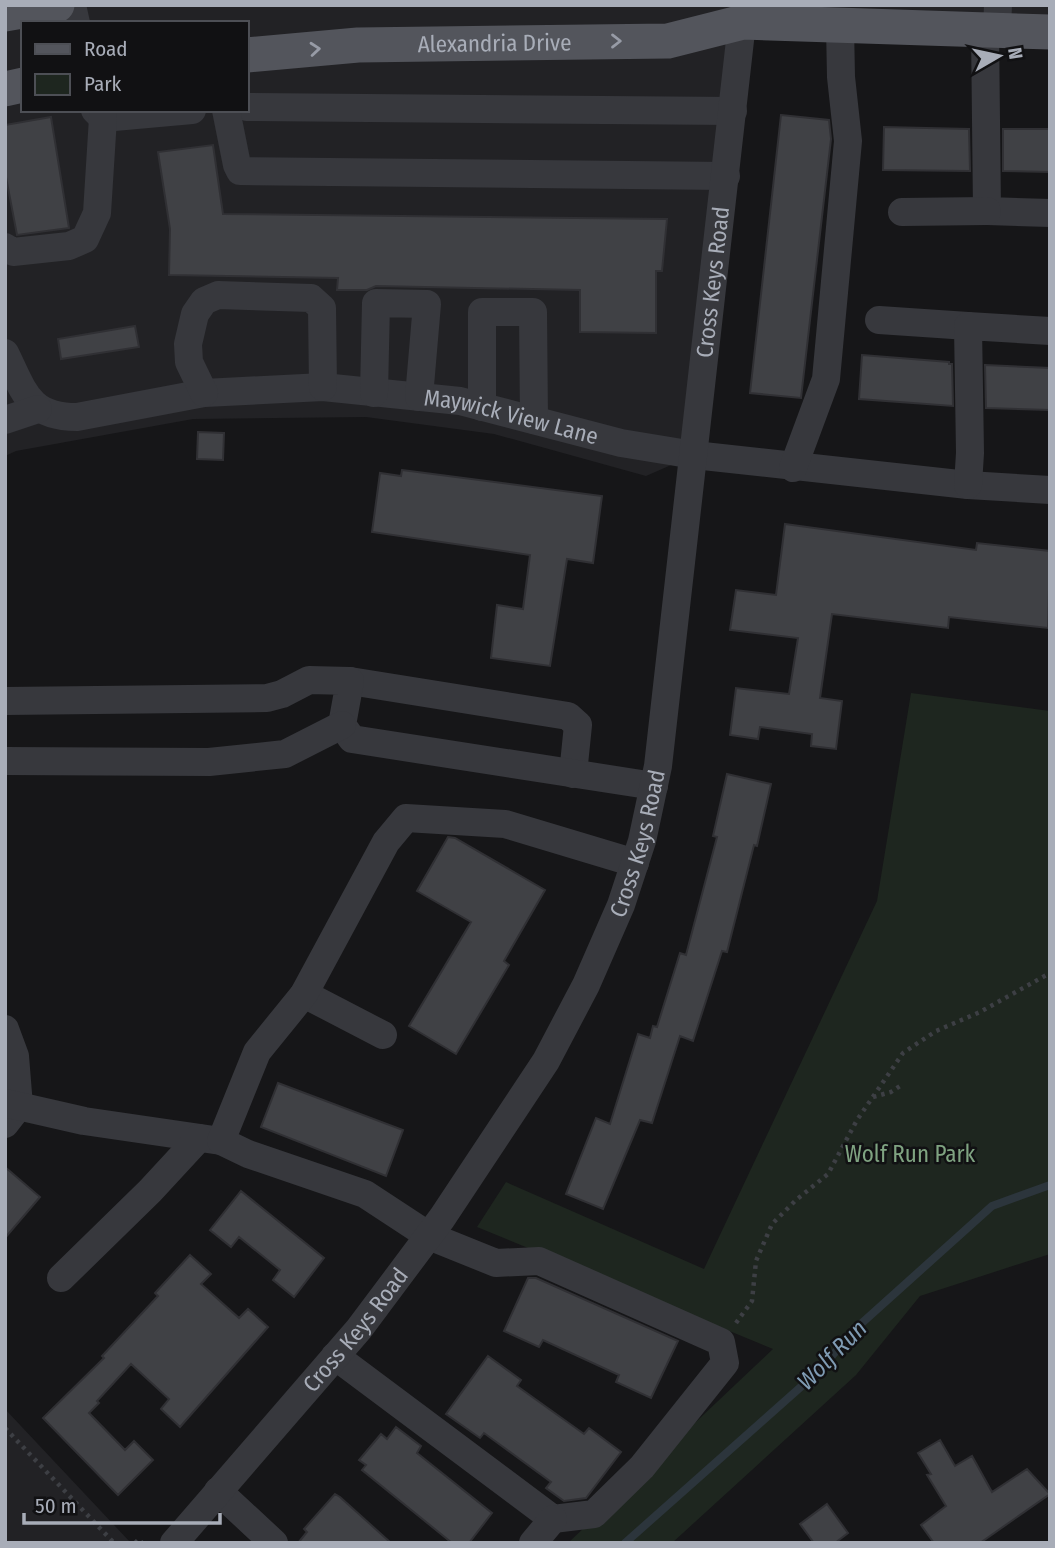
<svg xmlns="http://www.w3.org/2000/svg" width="1055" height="1548" viewBox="0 0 1055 1548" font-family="'Fira Sans Condensed',sans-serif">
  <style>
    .built { fill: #222225; fill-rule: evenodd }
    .green { fill: #1e261f }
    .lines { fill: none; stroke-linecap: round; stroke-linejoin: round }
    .stream { stroke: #2c353c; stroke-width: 8 }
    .building { fill: #404145; stroke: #303034; stroke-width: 2 }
    .path { stroke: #3d3f44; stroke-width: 4.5; stroke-dasharray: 3.5 5; stroke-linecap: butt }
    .minor { stroke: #37383d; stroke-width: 28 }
    .major { stroke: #53555c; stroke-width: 35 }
    .oneway { stroke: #979ba6 }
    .labels { text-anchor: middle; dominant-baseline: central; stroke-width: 5; stroke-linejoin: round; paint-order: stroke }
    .street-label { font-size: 23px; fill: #a8adb8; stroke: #111113 }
    .park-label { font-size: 23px; fill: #7fa381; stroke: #111113 }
    .water-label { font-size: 24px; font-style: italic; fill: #7f9bb3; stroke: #111113 }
  </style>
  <rect width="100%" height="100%" fill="#161618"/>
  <!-- built -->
  <path class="built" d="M 5,5 L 1050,5 L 1050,29 L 743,22 L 694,455 L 646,476 L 494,434 L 366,417 L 193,419 L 16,451 L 5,456 ZM 23,23 L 247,23 L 247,110 L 23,110 Z
    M 5,1409 L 130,1542 L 130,1543 L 5,1543 Z"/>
  <!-- green -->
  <path class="green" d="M 911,693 L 1050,711 L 1050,1254 L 920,1296 L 856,1375 L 672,1543 L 568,1543 L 773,1349 L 477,1227 L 506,1182 L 704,1269 L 877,901 Z"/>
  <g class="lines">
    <!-- stream -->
    <path class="stream" d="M 625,1543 L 821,1369 L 853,1331 L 992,1206 L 1050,1185"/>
  </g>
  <!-- building -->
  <path class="building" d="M 781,115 L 829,120 L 831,139 L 801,398 L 750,393 Z
    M 51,117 L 69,228 L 17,235 L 5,172 L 5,125 Z
    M 884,127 L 969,129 L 970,171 L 883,170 Z
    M 1003,129 L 1050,129 L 1050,172 L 1003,171 Z
    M 213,145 L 223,214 L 667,219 L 662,271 L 656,271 L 656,333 L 580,332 L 580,290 L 376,286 L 367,290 L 337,290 L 338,278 L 169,275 L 170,229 L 158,152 Z
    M 135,326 L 139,347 L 61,359 L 58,339 Z
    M 862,355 L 949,362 L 949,364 L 952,364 L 953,406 L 859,399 Z
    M 985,365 L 1050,368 L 1050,410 L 986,408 Z
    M 198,432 L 224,433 L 223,460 L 197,459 Z
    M 402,470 L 602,496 L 593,563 L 567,559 L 550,666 L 491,658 L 497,605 L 523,609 L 530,555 L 372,532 L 380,473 L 401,476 Z
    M 785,524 L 976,550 L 977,543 L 1050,551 L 1048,628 L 949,617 L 948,628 L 832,614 L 820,698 L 842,701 L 836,749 L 811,746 L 812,734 L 760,727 L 758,739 L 730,735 L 736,688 L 789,694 L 798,638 L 730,630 L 736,590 L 776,595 Z
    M 727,774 L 771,784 L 757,846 L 754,845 L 727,952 L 722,951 L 693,1041 L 680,1036 L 652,1123 L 640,1120 L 603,1209 L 566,1194 L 596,1118 L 610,1124 L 638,1034 L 650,1038 L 653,1026 L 657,1027 L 680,953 L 686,955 L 717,837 L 713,836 Z
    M 448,837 L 455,838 L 545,890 L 504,961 L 509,965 L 456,1054 L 409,1026 L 471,922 L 417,891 Z
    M 278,1083 L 403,1130 L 386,1176 L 261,1127 Z
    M 5,1167 L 40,1197 L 5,1238 Z
    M 241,1191 L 324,1258 L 294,1297 L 273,1280 L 280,1270 L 239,1237 L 231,1247 L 210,1230 Z
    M 190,1255 L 211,1274 L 201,1284 L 239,1318 L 248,1309 L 268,1327 L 180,1427 L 161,1409 L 169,1399 L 131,1364 L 97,1401 L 99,1403 L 89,1413 L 125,1450 L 134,1441 L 153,1460 L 118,1495 L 43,1418 L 104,1358 L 102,1356 L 158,1296 L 155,1293 Z
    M 528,1278 L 536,1278 L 678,1341 L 651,1398 L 616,1382 L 619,1375 L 543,1340 L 539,1347 L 504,1331 Z
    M 488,1356 L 521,1380 L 517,1386 L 584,1434 L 589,1428 L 621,1452 L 586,1498 L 564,1501 L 546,1488 L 551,1482 L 484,1433 L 480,1438 L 446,1414 Z
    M 396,1427 L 421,1446 L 417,1453 L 492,1513 L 469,1543 L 452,1543 L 362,1470 L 366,1465 L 359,1460 L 381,1434 L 387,1439 Z
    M 940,1440 L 955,1466 L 972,1456 L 992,1492 L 1027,1469 L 1050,1494 L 980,1543 L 934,1543 L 921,1525 L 946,1506 L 927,1475 L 931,1474 L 918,1453 Z
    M 335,1494 L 340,1497 L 391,1543 L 298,1543 L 307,1532 L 304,1529 Z
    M 827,1504 L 848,1533 L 835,1543 L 814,1543 L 800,1524 Z"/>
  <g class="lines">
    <!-- path -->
    <path class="path" d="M 873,1097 L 891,1092 L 903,1084
      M 736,1323 L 752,1301 L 756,1261 L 772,1224 L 796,1200 L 828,1174 L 857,1120 L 903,1053 L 936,1031 L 980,1012 L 1050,973
      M 5,1428 L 114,1543
      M 135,1543 L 139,1539 L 142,1543"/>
    <!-- minor -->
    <g class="minor">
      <path d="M 72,5 L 76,23"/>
      <path d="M 985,30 L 987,211 L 1050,213"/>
      <path d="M 997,30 L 998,5"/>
      <path d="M 247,107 L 733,111"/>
      <path d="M 95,110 L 103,118 L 192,110"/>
      <path d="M 226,110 L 237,165 L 240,171 L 726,176"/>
      <path d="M 902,212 L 987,211"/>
      <path d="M 5,247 L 13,252 L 69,246 L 85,239 L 97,213 L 103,118"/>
      <path d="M 879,320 L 968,326"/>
      <path id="s1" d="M 5,353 C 24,391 28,417 77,417 L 204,393 L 323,387 L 460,401 L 621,443 L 694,455 L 968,485 L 1050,490"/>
      <path d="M 204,393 L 189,362 L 188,344 L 195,314 L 204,301 L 218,295 L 311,298 L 322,308 L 323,387"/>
      <path d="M 374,393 L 376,303 L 427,304 L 419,397"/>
      <path d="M 482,407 L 482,312 L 533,312 L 534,420"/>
      <path d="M 5,420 L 38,409"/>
      <path d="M 793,468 L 826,379 L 848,141 L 841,77 L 840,26"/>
      <path d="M 968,485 L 970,453 L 968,326 L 1050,331"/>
      <path d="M 350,681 L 568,716 L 578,725 L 573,774"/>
      <path d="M 5,701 L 267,698 L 282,694 L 309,680 L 350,681 L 342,725 L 352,739 L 654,786"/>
      <path d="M 5,761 L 209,762 L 285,754 L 342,725"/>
      <path d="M 304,994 L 383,1035"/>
      <path d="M 5,1029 L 15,1056 L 19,1106 L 5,1124"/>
      <path d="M 5,1103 L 84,1121 L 221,1141"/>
      <path d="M 61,1278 L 150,1191 L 199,1138"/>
      <path d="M 335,1356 L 553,1519 L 594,1514 L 642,1467 L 725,1363 L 721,1342 L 539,1261 L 496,1263 L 429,1236 L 365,1194 L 248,1154 L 221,1141 L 257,1052 L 304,994 L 386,842 L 406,818 L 505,824 L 635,863"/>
      <path d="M 218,1491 L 274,1543"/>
      <path id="s2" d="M 174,1543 L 359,1329 L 442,1218 L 546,1061 L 586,985 L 621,905 L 642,841 L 658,766 L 744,5"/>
      <path d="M 533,1543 L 553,1519"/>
    </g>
    <!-- major -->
    <g class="major">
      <path d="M 5,14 L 57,5"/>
      <path id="s3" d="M 247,55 L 358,45 L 668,41 L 743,22 L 1050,32"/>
      <path d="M 5,89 L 23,85"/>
    </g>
  </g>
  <!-- one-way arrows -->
  <defs><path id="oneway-chevron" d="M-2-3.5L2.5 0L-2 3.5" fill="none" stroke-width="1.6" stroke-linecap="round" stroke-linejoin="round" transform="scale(1.75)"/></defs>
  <g class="oneway">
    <use href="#oneway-chevron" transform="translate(616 41)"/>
    <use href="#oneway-chevron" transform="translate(315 49) rotate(-5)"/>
  </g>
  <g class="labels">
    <!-- street labels -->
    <g class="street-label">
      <text stroke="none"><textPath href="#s3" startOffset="248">Alexandria Drive</textPath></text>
      <text stroke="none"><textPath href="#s2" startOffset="1414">Cross Keys Road</textPath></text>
      <text stroke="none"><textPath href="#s1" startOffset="544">Maywick View Lane</textPath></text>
      <text stroke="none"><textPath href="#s2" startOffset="847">Cross Keys Road</textPath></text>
      <text stroke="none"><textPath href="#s2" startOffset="280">Cross Keys Road</textPath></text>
    </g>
    <!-- park labels -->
    <g class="park-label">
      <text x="910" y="1154">Wolf Run Park</text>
    </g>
    <!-- water labels -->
    <g class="water-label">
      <text transform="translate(832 1355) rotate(-45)">Wolf Run</text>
    </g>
  </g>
  <!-- border -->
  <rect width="1055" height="1548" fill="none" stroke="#a8adb8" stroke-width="14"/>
  <!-- legend -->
  <rect x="21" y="21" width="228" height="91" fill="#111113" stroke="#4d4f55" stroke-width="2"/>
  <rect x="35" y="44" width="35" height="10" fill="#53555c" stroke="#4d4f55" stroke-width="2"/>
  <text x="84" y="56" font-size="21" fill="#a8adb8">Road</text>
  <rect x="35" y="74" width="35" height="21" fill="#1e261f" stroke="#4d4f55" stroke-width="2"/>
  <text x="84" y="91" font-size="21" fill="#a8adb8">Park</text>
  <!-- north arrow -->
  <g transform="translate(999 56) rotate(81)" stroke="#111113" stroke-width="5" paint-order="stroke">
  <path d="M0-5L12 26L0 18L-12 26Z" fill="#a8adb8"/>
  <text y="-10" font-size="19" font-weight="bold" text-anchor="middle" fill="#a8adb8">N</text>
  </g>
  <!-- scale -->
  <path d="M24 1513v10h196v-10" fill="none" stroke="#a8adb8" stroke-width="3.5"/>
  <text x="35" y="1513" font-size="21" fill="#a8adb8" stroke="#111113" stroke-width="5" paint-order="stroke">50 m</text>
</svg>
